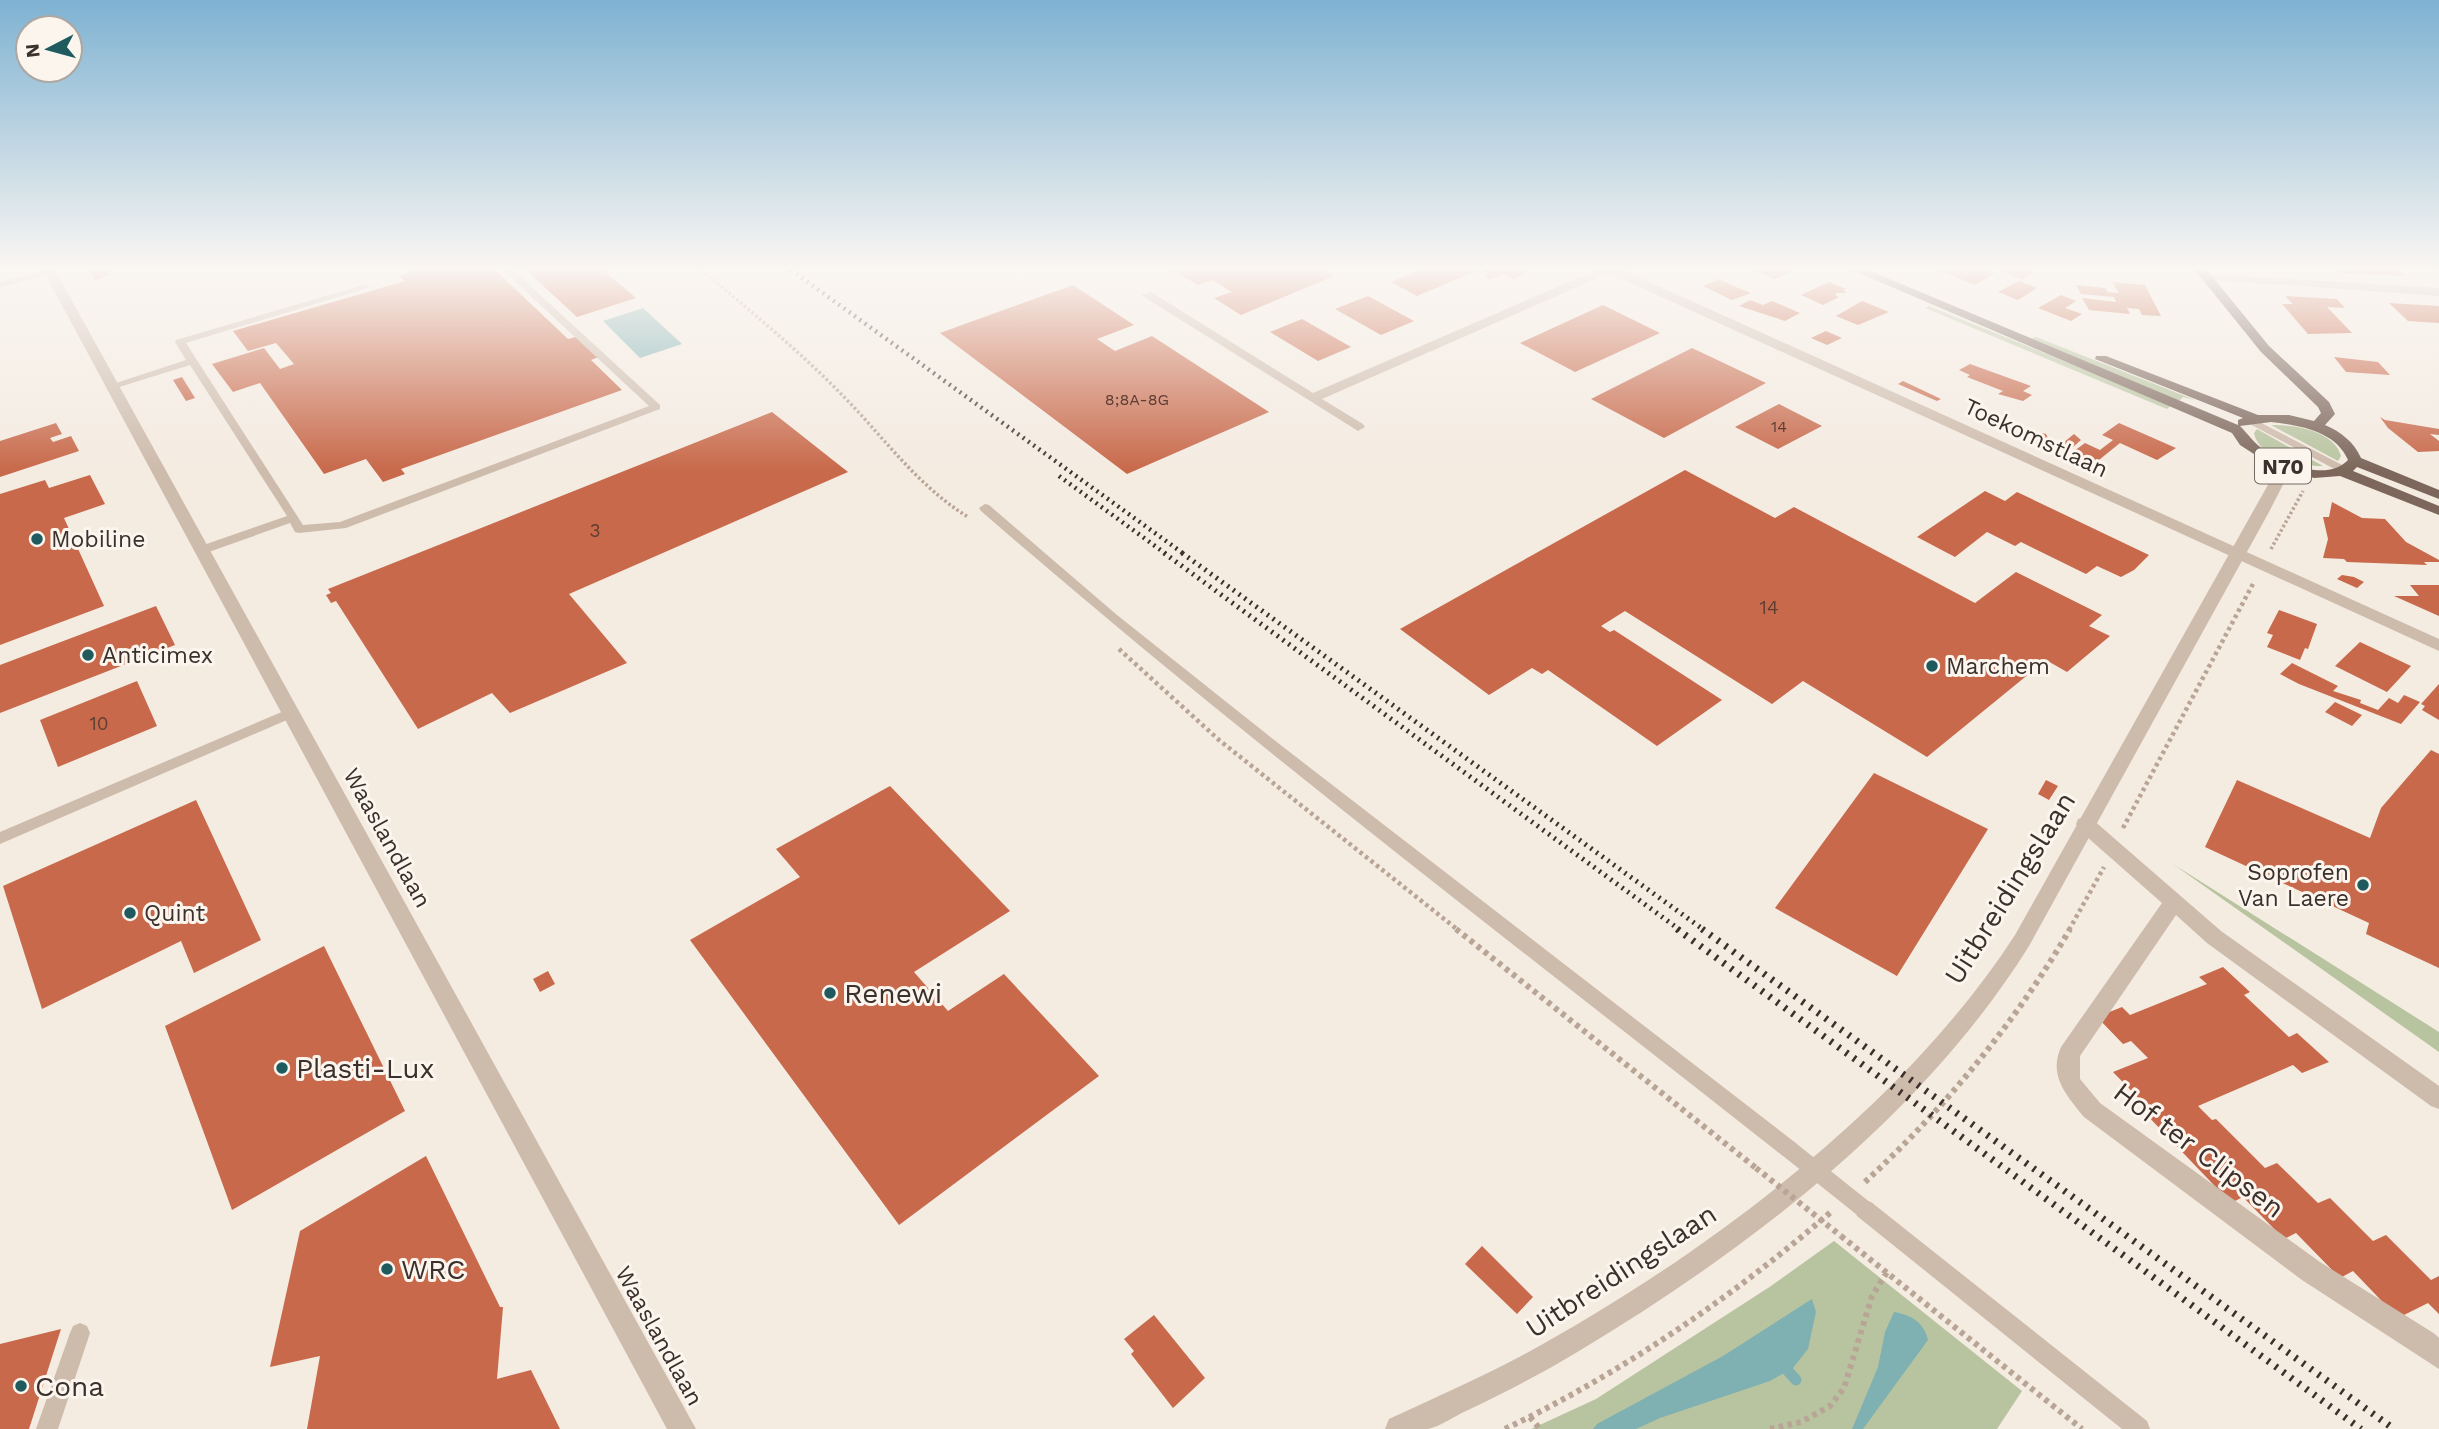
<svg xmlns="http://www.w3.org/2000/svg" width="2439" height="1429" viewBox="0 0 2439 1429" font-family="'Work Sans',sans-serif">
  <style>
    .green { fill: #b8c4a0 }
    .water { fill: #7fb0b2 }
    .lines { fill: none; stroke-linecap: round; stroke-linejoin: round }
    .stream { stroke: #7fb0b2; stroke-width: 11 }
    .building { fill: #c8694b }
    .path-far2 { stroke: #b9a596; stroke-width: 3.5; stroke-dasharray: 2.5 2.5; stroke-linecap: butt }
    .path-far1 { stroke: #b9a596; stroke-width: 4.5; stroke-dasharray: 3.5 3.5; stroke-linecap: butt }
    .path { stroke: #b9a596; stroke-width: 6; stroke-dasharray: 4.5 4.5; stroke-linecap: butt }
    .service { fill: #cdbbac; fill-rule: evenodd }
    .minor { fill: #cdbbac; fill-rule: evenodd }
    .tertiary { fill: #cdbbac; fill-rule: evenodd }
    .primary { fill: #7d675c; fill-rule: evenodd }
    .rail-far2 { stroke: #3b302b; stroke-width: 4.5; stroke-dasharray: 2 4.5; stroke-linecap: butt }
    .rail-far1 { stroke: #3b302b; stroke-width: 5; stroke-dasharray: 2 5; stroke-linecap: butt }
    .rail { stroke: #3b302b; stroke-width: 7; stroke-dasharray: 2.5 7; stroke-linecap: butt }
    .path-bridge { stroke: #b9a596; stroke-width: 6; stroke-dasharray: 4.5 4.5; stroke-linecap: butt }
    .service-bridge { stroke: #cdbbac; stroke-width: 18 }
    .poi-dot { fill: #1f5a5e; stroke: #fbf5ee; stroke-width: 2.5 }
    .labels { text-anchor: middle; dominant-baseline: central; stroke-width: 6; stroke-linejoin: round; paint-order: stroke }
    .far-number-label { font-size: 16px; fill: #5e3e33 }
    .number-label { font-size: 19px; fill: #5e3e33 }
    .shield { fill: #fbf5ee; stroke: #756b66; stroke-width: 2 }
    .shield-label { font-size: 21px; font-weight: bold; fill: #3b302b }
    .street-label { font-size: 23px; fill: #3b302b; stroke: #fbf5ee }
    .poi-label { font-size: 23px; fill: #3b302b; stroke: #fbf5ee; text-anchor: start }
    .near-street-label { font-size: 28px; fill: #3b302b; stroke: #fbf5ee }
    .near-poi-label { font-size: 28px; fill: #3b302b; stroke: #fbf5ee; text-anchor: start }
  </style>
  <rect width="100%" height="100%" fill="#f4ebe1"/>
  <!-- green -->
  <path class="green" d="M 1929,306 L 2172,405 L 2167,409 L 1925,308 Z
    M 2036,337 L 2195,400 L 2183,397 L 2179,401 L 2031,339 Z
    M 2271,425 C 2293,424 2335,431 2341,456 L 2338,461 Z
    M 2257,429 L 2323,466 C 2301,466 2259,459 2254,433 Z
    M 2173,864 L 2439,1032 L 2439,1052 Z
    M 1834,1241 L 2022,1391 L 1997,1429 L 1531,1429 L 1596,1399 L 1771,1286 Z"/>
  <!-- water -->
  <path class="water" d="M 643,308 L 682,344 L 640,358 L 603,321 Z
    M 1812,1299 L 1816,1312 L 1808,1349 L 1793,1368 L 1770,1381 L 1660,1418 L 1636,1429 L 1593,1429 L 1597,1424 L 1723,1356 Z
    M 1894,1312 C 1911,1315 1924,1322 1928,1340 L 1863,1429 L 1852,1429 L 1878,1367 L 1885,1332 Z"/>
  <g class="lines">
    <!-- stream -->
    <path class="stream" d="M 1788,1371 L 1796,1380"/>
  </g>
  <!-- building -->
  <path class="building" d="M 88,270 L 106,270 L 110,275 L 95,280 Z
    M 418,270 L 495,270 L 568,339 L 579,336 L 601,356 L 591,360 L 622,390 L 401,469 L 405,474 L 383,482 L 366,459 L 324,474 L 260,383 L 233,392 L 212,364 L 264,348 L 280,369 L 294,364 L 276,343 L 248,351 L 233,331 L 405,281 L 399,276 Z
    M 526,270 L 603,270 L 636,298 L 577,317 Z
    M 1172,270 L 1323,270 L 1334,276 L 1241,315 L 1214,298 L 1232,292 L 1212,280 L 1198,285 Z
    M 1420,270 L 1479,270 L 1417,296 L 1391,282 Z
    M 1482,270 L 1519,270 L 1526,273 L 1513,279 L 1504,274 L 1490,279 L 1486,277 L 1488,273 Z
    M 1753,270 L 1786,270 L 1790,272 L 1775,279 Z
    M 1938,270 L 1987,270 L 1995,273 L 1975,285 Z
    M 1997,270 L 2025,270 L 2033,273 L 2022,279 Z
    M 2341,270 L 2398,270 L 2405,276 L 2344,273 Z
    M 1719,279 L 1736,287 L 1751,293 L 1732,300 L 1703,286 Z
    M 2019,281 L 2037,288 L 2018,300 L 1998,292 Z
    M 1829,282 L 1846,289 L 1843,290 L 1847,293 L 1837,293 L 1835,295 L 1839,297 L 1823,305 L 1801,295 Z
    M 2112,282 L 2145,285 L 2161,316 L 2142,315 L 2139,309 L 2127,308 L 2130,314 L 2089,310 L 2082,298 L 2116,302 L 2114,297 L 2081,294 L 2076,285 L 2105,288 L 2108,292 L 2119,293 Z
    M 1073,285 L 1134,325 L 1097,339 L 1115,351 L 1152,336 L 1269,412 L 1127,474 L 940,333 Z
    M 2061,295 L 2076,301 L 2065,308 L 2082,314 L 2071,321 L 2038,308 Z
    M 1368,296 L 1414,321 L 1381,335 L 1335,309 Z
    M 2285,296 L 2337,299 L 2345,308 L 2327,307 L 2352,333 L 2308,334 L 2282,304 L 2293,304 Z
    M 1750,300 L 1763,305 L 1772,301 L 1800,313 L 1785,321 L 1739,306 Z
    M 1862,301 L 1889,312 L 1858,325 L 1836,316 Z
    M 2389,303 L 2439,306 L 2439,323 L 2408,321 Z
    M 1603,305 L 1660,333 L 1575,372 L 1520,343 Z
    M 1302,319 L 1351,347 L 1318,361 L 1270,332 Z
    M 1826,331 L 1842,338 L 1827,345 L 1811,338 Z
    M 1692,348 L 1766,383 L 1664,438 L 1591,399 Z
    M 2334,357 L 2378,362 L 2390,375 L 2346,372 Z
    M 1970,364 L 2031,386 L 2023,391 L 2032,395 L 2023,401 L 1998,394 L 2003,391 L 1967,377 L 1970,375 L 1959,370 Z
    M 182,377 L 195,398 L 186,401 L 173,380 Z
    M 1903,381 L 1941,399 L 1937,401 L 1898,384 Z
    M 1779,404 L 1822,426 L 1778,449 L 1735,427 Z
    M 772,412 L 848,472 L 569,594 L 627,663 L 510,713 L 492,693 L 418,729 L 336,601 L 331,603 L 326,595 L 331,593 L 328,589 Z
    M 2380,417 L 2385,420 L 2439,429 L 2439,435 L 2430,434 L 2439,441 L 2439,451 L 2418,452 L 2388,428 Z
    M 56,423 L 62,434 L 50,438 L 53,442 L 71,436 L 79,451 L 0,477 L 0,441 Z
    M 2119,423 L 2176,448 L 2157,460 L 2120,443 L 2094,464 L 2070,454 L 2085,443 L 2100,450 L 2113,440 L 2102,435 Z
    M 2024,429 L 2046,434 L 2051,444 L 2032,443 Z
    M 2074,434 L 2081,440 L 2073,447 L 2063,443 Z
    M 1685,470 L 1775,518 L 1794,507 L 1975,603 L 2016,572 L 2102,615 L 2089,626 L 2110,636 L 2067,672 L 2046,660 L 1927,757 L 1803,681 L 1772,704 L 1625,611 L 1601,626 L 1610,632 L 1614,630 L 1722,700 L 1657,746 L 1548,670 L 1542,674 L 1532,668 L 1489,695 L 1400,629 Z
    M 90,475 L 105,504 L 64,518 L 104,606 L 0,645 L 0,494 L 45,480 L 49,488 Z
    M 1985,491 L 2005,501 L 2017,492 L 2149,555 L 2134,570 L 2121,577 L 2097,566 L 2086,574 L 2021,542 L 2015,546 L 1987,532 L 1955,557 L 1917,537 Z
    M 2332,502 L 2362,518 L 2385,519 L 2406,542 L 2439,560 L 2439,562 L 2424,562 L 2427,565 L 2347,562 L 2344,559 L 2323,558 L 2328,539 L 2323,517 L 2329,517 Z
    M 2342,575 L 2354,577 L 2364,582 L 2357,588 L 2337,579 Z
    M 2410,585 L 2439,585 L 2439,616 L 2394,596 L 2419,596 Z
    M 156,606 L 175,645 L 0,713 L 0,665 Z
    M 2279,610 L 2317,624 L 2308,649 L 2305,648 L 2300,660 L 2267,647 L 2273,635 L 2267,633 Z
    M 2360,642 L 2411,666 L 2387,692 L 2335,666 Z
    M 2292,663 L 2338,686 L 2333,691 L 2361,700 L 2360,703 L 2378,710 L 2389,698 L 2398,703 L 2404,695 L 2420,702 L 2401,724 L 2299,684 L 2280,674 Z
    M 137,681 L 157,726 L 58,767 L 40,720 Z
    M 2439,684 L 2439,720 L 2422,710 L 2425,706 L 2421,704 Z
    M 2335,702 L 2362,715 L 2352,726 L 2325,712 Z
    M 2431,750 L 2439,754 L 2439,968 L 2366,934 L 2369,923 L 2205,847 L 2237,780 L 2370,838 L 2381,808 Z
    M 1874,773 L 1988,829 L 1897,976 L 1775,908 Z
    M 2046,780 L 2058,786 L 2049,800 L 2038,794 Z
    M 890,786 L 1010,911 L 914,972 L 948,1011 L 1004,974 L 1099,1076 L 899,1225 L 690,940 L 800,877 L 776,849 Z
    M 196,800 L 261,940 L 194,973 L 181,941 L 42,1009 L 3,886 Z
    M 324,946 L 405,1111 L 232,1210 L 165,1026 Z
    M 2223,967 L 2250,992 L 2244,995 L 2289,1037 L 2297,1033 L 2329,1062 L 2302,1073 L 2293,1065 L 2198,1106 L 2212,1120 L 2216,1119 L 2265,1168 L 2277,1163 L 2318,1203 L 2330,1198 L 2373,1241 L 2386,1235 L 2431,1280 L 2439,1276 L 2439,1314 L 2428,1303 L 2398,1318 L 2353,1271 L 2340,1278 L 2296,1233 L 2284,1239 L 2243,1197 L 2231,1203 L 2144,1112 L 2149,1109 L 2113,1072 L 2148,1058 L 2131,1041 L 2123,1044 L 2097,1017 L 2122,1007 L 2130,1015 L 2207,984 L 2199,977 Z
    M 548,971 L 555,984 L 540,992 L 533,979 Z
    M 426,1156 L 500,1307 L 503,1307 L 497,1379 L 531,1370 L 560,1429 L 307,1429 L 320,1356 L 270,1367 L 300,1231 Z
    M 1482,1246 L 1533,1297 L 1517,1314 L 1465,1264 Z
    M 1154,1315 L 1205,1378 L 1173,1408 L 1131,1354 L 1134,1351 L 1124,1339 Z
    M 61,1329 L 29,1429 L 0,1429 L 0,1344 Z"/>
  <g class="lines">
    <!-- path-far2 -->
    <path class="path-far2" d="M 702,270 C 751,312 801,352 846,399 C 886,440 918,486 968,517
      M 2271,549 L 2303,491"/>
    <!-- path-far1 -->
    <path class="path-far1" d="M 1119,649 L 1219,740 L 1458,930
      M 2123,828 L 2254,582
      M 2069,930 L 2104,867"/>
    <!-- path -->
    <path class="path" d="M 1456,929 L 1756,1168
      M 1865,1182 C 1944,1109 2016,1022 2070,929
      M 1841,1236 L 2082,1429
      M 1530,1417 L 1540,1429
      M 1505,1429 C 1622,1373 1734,1296 1832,1211
      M 1770,1429 L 1801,1422 L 1830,1406 L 1844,1388 L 1872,1296 L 1887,1272"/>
    <!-- service -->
    <path class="service" d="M 47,270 L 55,272 L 0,288 L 0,282 Z
      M 503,270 L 513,270 L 660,405 L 660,409 L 346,528 L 299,533 L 295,532 L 290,523 L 206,553 L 198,553 L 196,550 L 198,547 L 287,516 L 190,365 L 116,388 L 112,389 L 107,386 L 186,360 L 175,342 L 176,340 L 363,285 L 371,287 L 186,343 L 303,525 L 340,522 L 649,406 Z
      M 2250,417 L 2350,469 L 2352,471 L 2350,473 L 2342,473 L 2246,422 L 2245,420 Z
      M 985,504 L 989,505 L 1117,615 L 1278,743 L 1797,1144 L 1799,1150 L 1797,1156 L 1790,1159 L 1783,1156 C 1514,944 1240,736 981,511 L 979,508 Z
      M 291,708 L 298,713 L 296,716 L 0,844 L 0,832 Z
      M 1864,1200 L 1871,1202 L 2147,1421 L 2150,1429 L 2122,1429 L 1857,1216 L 1854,1209 L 1857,1202 Z
      M 80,1323 L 87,1326 L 90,1333 L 58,1429 L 36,1429 L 70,1333 L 73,1326 Z"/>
    <!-- minor -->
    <path class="minor" d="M 43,270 L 55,270 L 696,1429 L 667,1429 Z
      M 1596,270 L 1623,270 L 2439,639 L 2439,651 L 1609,273 L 1322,399 L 1363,424 L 1365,427 L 1358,431 L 1141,295 L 1151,292 L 1313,393 Z
      M 2206,274 L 2439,288 L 2439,296 L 2202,279 L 2202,275 Z
      M 2085,817 L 2092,819 L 2221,931 L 2439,1086 L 2439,1109 L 2431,1106 L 2207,943 L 2176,915 L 2080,1056 L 2080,1079 L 2100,1103 L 2320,1262 L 2435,1334 L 2439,1338 L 2439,1369 L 2302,1280 L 2084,1117 C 2067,1096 2048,1076 2061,1047 L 2162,903 L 2078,829 L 2076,824 L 2078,819 Z"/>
    <!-- tertiary -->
    <path class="tertiary" d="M 2285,463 L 2292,467 L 2269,512 L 2029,946 C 1923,1116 1749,1249 1579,1351 C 1543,1373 1505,1392 1466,1411 C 1455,1416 1441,1426 1428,1429 C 1415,1429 1399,1429 1385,1429 L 1389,1419 C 1434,1398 1480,1378 1523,1355 C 1703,1257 1903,1108 2015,935 L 2278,467 Z"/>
    <!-- primary -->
    <path class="primary" d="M 1852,270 L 1868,270 L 2238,425 L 2238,420 L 2243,418 L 2095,359 L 2096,356 L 2106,356 L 2258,415 L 2289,415 L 2314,421 L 2321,413 L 2318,407 L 2261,352 L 2195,270 L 2207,270 L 2269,346 L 2329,402 L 2335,414 L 2325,425 C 2341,432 2354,442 2361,458 L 2439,490 L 2439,499 L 2357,467 L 2353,471 L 2439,506 L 2439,515 L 2340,476 L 2314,478 L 2271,465 L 2240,445 L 2232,433 ZM 2271,422 C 2299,425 2336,431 2348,460 C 2327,482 2286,464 2264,450 C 2254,443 2248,434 2240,426 Z"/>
    <!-- rail-far2 -->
    <path class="rail-far2" d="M 791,270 L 1184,554
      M 1059,476 L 1166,554"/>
    <!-- rail-far1 -->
    <path class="rail-far1" d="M 1164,553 L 1680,930
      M 1182,553 L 1704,930"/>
    <!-- rail -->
    <path class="rail" d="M 1677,929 L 2361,1429
      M 1702,929 L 2394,1429"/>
    <!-- path-bridge -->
    <path class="path-bridge" d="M 1756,1168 L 1841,1236"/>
    <!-- service-bridge -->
    <path class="service-bridge" d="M 1790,1150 L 1864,1209"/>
  </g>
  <!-- sky -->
  <linearGradient id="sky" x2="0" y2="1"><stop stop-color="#7eb2d2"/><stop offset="0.57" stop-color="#faf6f2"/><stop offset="1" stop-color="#faf6f2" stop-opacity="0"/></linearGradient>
  <rect width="2439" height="470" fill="url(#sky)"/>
  <!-- markers -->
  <g class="poi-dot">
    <circle cx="37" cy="539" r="7"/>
    <circle cx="88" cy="655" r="7"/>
    <circle cx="1932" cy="666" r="7"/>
    <circle cx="2363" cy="885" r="7"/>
    <circle cx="130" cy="913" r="7"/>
    <circle cx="830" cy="993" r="7"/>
    <circle cx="282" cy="1068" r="7"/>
    <circle cx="387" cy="1269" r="7"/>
    <circle cx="21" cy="1386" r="7"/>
  </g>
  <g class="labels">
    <!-- far-number labels -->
    <g class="far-number-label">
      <text x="1137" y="399">8;8A-8G</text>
      <text x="1779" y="426">14</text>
    </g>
    <!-- number labels -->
    <g class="number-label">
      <text x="595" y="530">3</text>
      <text x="1769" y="607">14</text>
      <text x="99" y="723">10</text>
    </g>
    <!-- shield labels -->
    <rect class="shield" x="2255" y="448.5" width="56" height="35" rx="5"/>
    <g class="shield-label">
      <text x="2283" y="466">N70</text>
    </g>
    <!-- street labels -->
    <g class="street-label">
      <text transform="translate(2036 438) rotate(25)">Toekomstlaan</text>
      <text transform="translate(387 838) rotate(61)">Waaslandlaan</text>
      <text transform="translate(659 1336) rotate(61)">Waaslandlaan</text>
    </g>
    <!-- poi labels -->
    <g class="poi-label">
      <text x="51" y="539">Mobiline</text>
      <text x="102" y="655">Anticimex</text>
      <text x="1946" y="666">Marchem</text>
      <text x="2349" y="872" text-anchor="end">Soprofen<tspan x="2349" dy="26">Van Laere</tspan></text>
      <text x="144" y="913">Quint</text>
    </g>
    <!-- near-street labels -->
    <g class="near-street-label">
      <text transform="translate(2010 888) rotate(-58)">Uitbreidingslaan</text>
      <text transform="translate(2199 1150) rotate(37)">Hof ter Clipsen</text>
      <text transform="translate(1621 1271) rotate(-33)">Uitbreidingslaan</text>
    </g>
    <!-- near-poi labels -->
    <g class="near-poi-label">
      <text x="844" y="993">Renewi</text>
      <text x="296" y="1068">Plasti-Lux</text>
      <text x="401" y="1269">WRC</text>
      <text x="35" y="1386">Cona</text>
    </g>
  </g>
  <!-- north arrow -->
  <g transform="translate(49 49) rotate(264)"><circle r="33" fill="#fbf5ee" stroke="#aea6a0" stroke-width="2"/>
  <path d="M0-5L12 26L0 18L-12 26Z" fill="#1f5a5e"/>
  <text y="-10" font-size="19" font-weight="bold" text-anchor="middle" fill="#3b302b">N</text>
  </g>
</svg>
